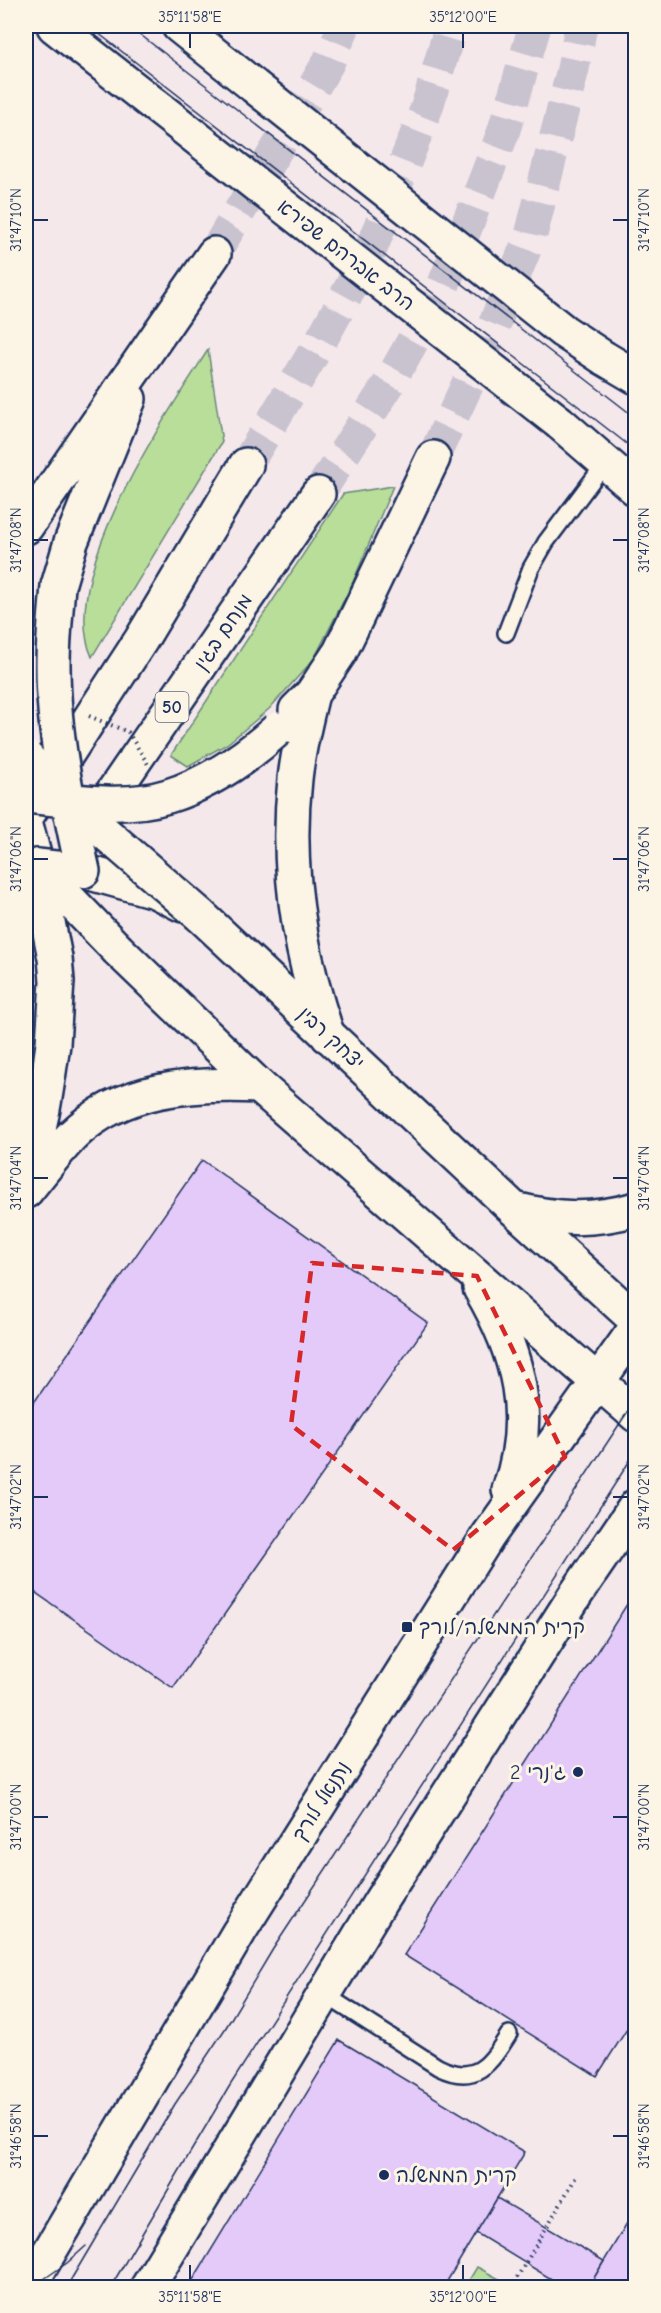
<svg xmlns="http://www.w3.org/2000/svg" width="661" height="2313" viewBox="0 0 661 2313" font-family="'Comic Neue','Playpen Sans Hebrew',sans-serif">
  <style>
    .green { fill: #b9de99; stroke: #6a867c; stroke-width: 1.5 }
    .building { fill: #e4caf9; stroke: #1b2f5e; stroke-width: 1.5 }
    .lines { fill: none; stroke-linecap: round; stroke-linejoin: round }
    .highway-tunnel { stroke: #c9c3cf; stroke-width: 33; stroke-dasharray: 33 16; stroke-linecap: butt }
    .lane-casing { stroke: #1b2f5e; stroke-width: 20 }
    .secondary-casing { stroke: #1b2f5e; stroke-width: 38 }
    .highway-casing { stroke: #1b2f5e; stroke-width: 38 }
    .path { stroke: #1b2f5e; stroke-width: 4; stroke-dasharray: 1.5 4.5; stroke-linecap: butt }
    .lane { stroke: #fcf5e5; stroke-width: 15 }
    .secondary { stroke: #fcf5e5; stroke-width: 33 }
    .highway { stroke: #fcf5e5; stroke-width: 33 }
    .tram { stroke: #1b2f5e; stroke-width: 1.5 }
    .secondary-bridge-casing { stroke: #1b2f5e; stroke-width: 38; stroke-linecap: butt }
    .highway-bridge-casing { stroke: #1b2f5e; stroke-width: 38; stroke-linecap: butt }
    .path-bridge { stroke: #1b2f5e; stroke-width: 4; stroke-dasharray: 1.5 4.5; stroke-linecap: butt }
    .secondary-bridge { stroke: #fcf5e5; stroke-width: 33 }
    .highway-bridge { stroke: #fcf5e5; stroke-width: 33 }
    .marked { fill: none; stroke: #d62828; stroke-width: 4.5; stroke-dasharray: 12 8; stroke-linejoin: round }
    .ticks { fill: none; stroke: #1b2f5e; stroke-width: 2 }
    .poi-dot { fill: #1b2f5e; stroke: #fcf5e5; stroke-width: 2 }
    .labels { text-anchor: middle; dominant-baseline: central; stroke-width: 6; stroke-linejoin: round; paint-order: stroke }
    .shield { fill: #fcf5e5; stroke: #5e6a86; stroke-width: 1.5 }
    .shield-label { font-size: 18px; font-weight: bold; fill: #1b2f5e }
    .street-label { font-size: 20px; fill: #1b2f5e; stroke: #fcf5e5 }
    .poi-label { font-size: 20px; fill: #1b2f5e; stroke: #fcf5e5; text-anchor: start }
    .neatline { fill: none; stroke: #1b2f5e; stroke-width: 2 }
    .ticks-label { font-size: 15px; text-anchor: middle; fill: #1b2f5e }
  </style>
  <rect width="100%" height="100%" fill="#f5e8eb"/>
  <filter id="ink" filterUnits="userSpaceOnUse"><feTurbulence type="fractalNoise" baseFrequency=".0167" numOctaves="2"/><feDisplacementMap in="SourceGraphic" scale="12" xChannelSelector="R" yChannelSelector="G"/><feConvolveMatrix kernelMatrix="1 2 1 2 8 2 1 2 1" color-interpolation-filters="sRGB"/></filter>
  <g filter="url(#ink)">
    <!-- green -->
    <path class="green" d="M 208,350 L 222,442 L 92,657 C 56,576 165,417 208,350 Z
      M 393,486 L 353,582 L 314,659 L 269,709 L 227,744 L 188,766 L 171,755 L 343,494 Z
      M 477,2267 L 514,2287 L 465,2287 Z"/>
    <!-- building -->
    <path class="building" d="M 202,1160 L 428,1323 L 173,1688 L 26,1586 L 26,1414 Z
      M 636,1590 L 636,2015 L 597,2076 L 404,1955 Z
      M 339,2040 L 525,2152 L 476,2233 L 443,2288 L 188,2288 Z
      M 497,2198 L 604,2261 L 588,2288 L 566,2288 L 476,2233 Z
      M 627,2223 L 636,2228 L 636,2288 L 588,2288 Z"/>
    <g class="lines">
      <!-- highway-tunnel -->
      <path class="highway-tunnel" d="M 214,254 L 328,63 L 344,26
        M 433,458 L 485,347 L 531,235 L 573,69 L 581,26
        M 246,465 L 319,344 L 369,254 L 427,107 L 451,26
        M 318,494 L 388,385 L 442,289 L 503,133 L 535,26"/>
      <defs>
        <path id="lane" d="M 506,633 L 531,568 L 546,542 L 606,462
          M 324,1994 L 438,2067 C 476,2086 490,2064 509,2034"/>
        <path id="secondary" d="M 54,26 L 212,150
          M 179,26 L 254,86
          M 604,358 L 636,377
          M 560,423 L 636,489
          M 200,915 L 514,1209 L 636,1320
          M 118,950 L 259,1086 L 636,1415
          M 514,1209 C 556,1220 594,1221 636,1209
          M 480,1288 C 519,1354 535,1417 509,1490
          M 28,2288 L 239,1932 L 488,1536 L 636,1328
          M 147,2288 L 380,1902 L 576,1594 L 636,1506"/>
        <path id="highway" d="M 26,527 L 214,254
          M 58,586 L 71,542 L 129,399
          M 312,694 C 305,722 298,751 295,779 C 285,868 299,953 328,1036
          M 296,710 L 312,694 L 340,652 L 433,458
          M 26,817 L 141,640 L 246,465
          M 91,824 L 318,494
          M 26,825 L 37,866 L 26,865
          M 83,871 L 155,891 L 183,905
          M 26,919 L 55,876
          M 26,1169 C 42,1130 47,1086 53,1044
          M 26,1191 C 41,1173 56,1152 73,1135 C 123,1087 193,1083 259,1086"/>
      </defs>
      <!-- lane casing -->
      <use href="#lane" class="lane-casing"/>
      <!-- secondary casing -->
      <use href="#secondary" class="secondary-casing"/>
      <!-- highway casing -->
      <use href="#highway" class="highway-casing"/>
      <!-- path -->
      <path class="path" d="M 511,2288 L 576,2177"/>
      <!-- lane -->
      <use href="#lane" class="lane"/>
      <!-- secondary -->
      <use href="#secondary" class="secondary"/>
      <!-- highway -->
      <use href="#highway" class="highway"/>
      <!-- tram -->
      <path class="tram" d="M 89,26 L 636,451
        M 129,26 L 636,418
        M 31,2288 L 67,2263 L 86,2246
        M 66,2288 L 175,2104 L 225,2029 L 273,1949 L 636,1399
        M 110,2288 L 229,2087 L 636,1451"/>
      <defs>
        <path id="secondary-bridge" d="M 254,86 L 563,331 L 604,358
          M 212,150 L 560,423
          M 26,757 L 67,800 L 200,915
          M 37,866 L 118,950"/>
        <path id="highway-bridge" d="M 26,796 C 71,800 124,810 168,796 C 210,783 246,758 278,729
          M 53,1044 L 57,981 L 55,958 L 37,866 L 83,871 C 68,803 53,734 53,665 C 53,638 56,612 58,586"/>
      </defs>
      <!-- secondary-bridge casing -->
      <use href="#secondary-bridge" class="secondary-bridge-casing"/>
      <!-- highway-bridge casing -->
      <use href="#highway-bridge" class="highway-bridge-casing"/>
      <!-- path-bridge -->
      <path class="path-bridge" d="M 89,716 L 128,732 L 149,766"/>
      <!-- secondary-bridge -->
      <use href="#secondary-bridge" class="secondary-bridge"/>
      <!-- highway-bridge -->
      <use href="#highway-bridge" class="highway-bridge"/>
    </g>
  </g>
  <!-- marked area -->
  <path class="marked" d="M 312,1263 L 477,1276 L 565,1457 L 453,1550 L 291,1425 Z"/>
  <!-- ticks -->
  <path class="ticks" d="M 190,33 L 190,48M 463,33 L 463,48M 33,220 L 48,220M 613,220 L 628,220M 33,540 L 48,540M 613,540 L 628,540M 33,859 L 48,859M 613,859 L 628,859M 33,1178 L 48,1178M 613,1178 L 628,1178M 33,1497 L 48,1497M 613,1497 L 628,1497M 33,1817 L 48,1817M 613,1817 L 628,1817M 33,2136 L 48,2136M 613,2136 L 628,2136M 190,2265 L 190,2280M 463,2265 L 463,2280"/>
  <!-- markers -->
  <g class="poi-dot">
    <rect x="401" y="1621" width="12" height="12" rx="3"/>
    <circle cx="578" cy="1772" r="6"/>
    <circle cx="384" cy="2175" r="6"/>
  </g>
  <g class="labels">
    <!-- shield labels -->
    <rect class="shield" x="155.5" y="692" width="33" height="30" rx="4.5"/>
    <g class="shield-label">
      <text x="172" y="707">50</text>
    </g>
    <!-- street labels -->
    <g class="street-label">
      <text transform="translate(346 255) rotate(38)">הרב אברהם שפירא</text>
      <text transform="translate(223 632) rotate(-56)">מנחם בגין</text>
      <text transform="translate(331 1038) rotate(43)">יצחק רבין</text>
      <text transform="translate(321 1801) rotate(-58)">נתנאל לורך</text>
    </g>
    <!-- poi labels -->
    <g class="poi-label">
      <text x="419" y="1627">קרית הממשלה/לורך</text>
      <text x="566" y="1772" text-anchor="end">ג'נרי 2</text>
      <text x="396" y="2175">קרית הממשלה</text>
    </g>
  </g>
  <!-- margin -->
  <rect width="661" height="2313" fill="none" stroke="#fcf5e5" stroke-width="66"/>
  <rect x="33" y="33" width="595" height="2247" class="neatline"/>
  <g class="ticks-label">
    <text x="190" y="22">35°11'58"E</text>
    <text x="463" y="22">35°12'00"E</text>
    <text transform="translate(16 220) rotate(-90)" y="5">31°47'10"N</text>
    <text transform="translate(644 220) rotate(-90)" y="5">31°47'10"N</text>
    <text transform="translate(16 540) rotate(-90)" y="5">31°47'08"N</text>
    <text transform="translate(644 540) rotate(-90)" y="5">31°47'08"N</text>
    <text transform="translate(16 859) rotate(-90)" y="5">31°47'06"N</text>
    <text transform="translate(644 859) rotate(-90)" y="5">31°47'06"N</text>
    <text transform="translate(16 1178) rotate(-90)" y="5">31°47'04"N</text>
    <text transform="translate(644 1178) rotate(-90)" y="5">31°47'04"N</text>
    <text transform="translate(16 1497) rotate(-90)" y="5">31°47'02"N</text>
    <text transform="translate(644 1497) rotate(-90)" y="5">31°47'02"N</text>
    <text transform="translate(16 1817) rotate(-90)" y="5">31°47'00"N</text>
    <text transform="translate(644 1817) rotate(-90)" y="5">31°47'00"N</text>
    <text transform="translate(16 2136) rotate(-90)" y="5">31°46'58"N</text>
    <text transform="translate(644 2136) rotate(-90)" y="5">31°46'58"N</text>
    <text x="190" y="2302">35°11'58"E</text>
    <text x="463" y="2302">35°12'00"E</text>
  </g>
</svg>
